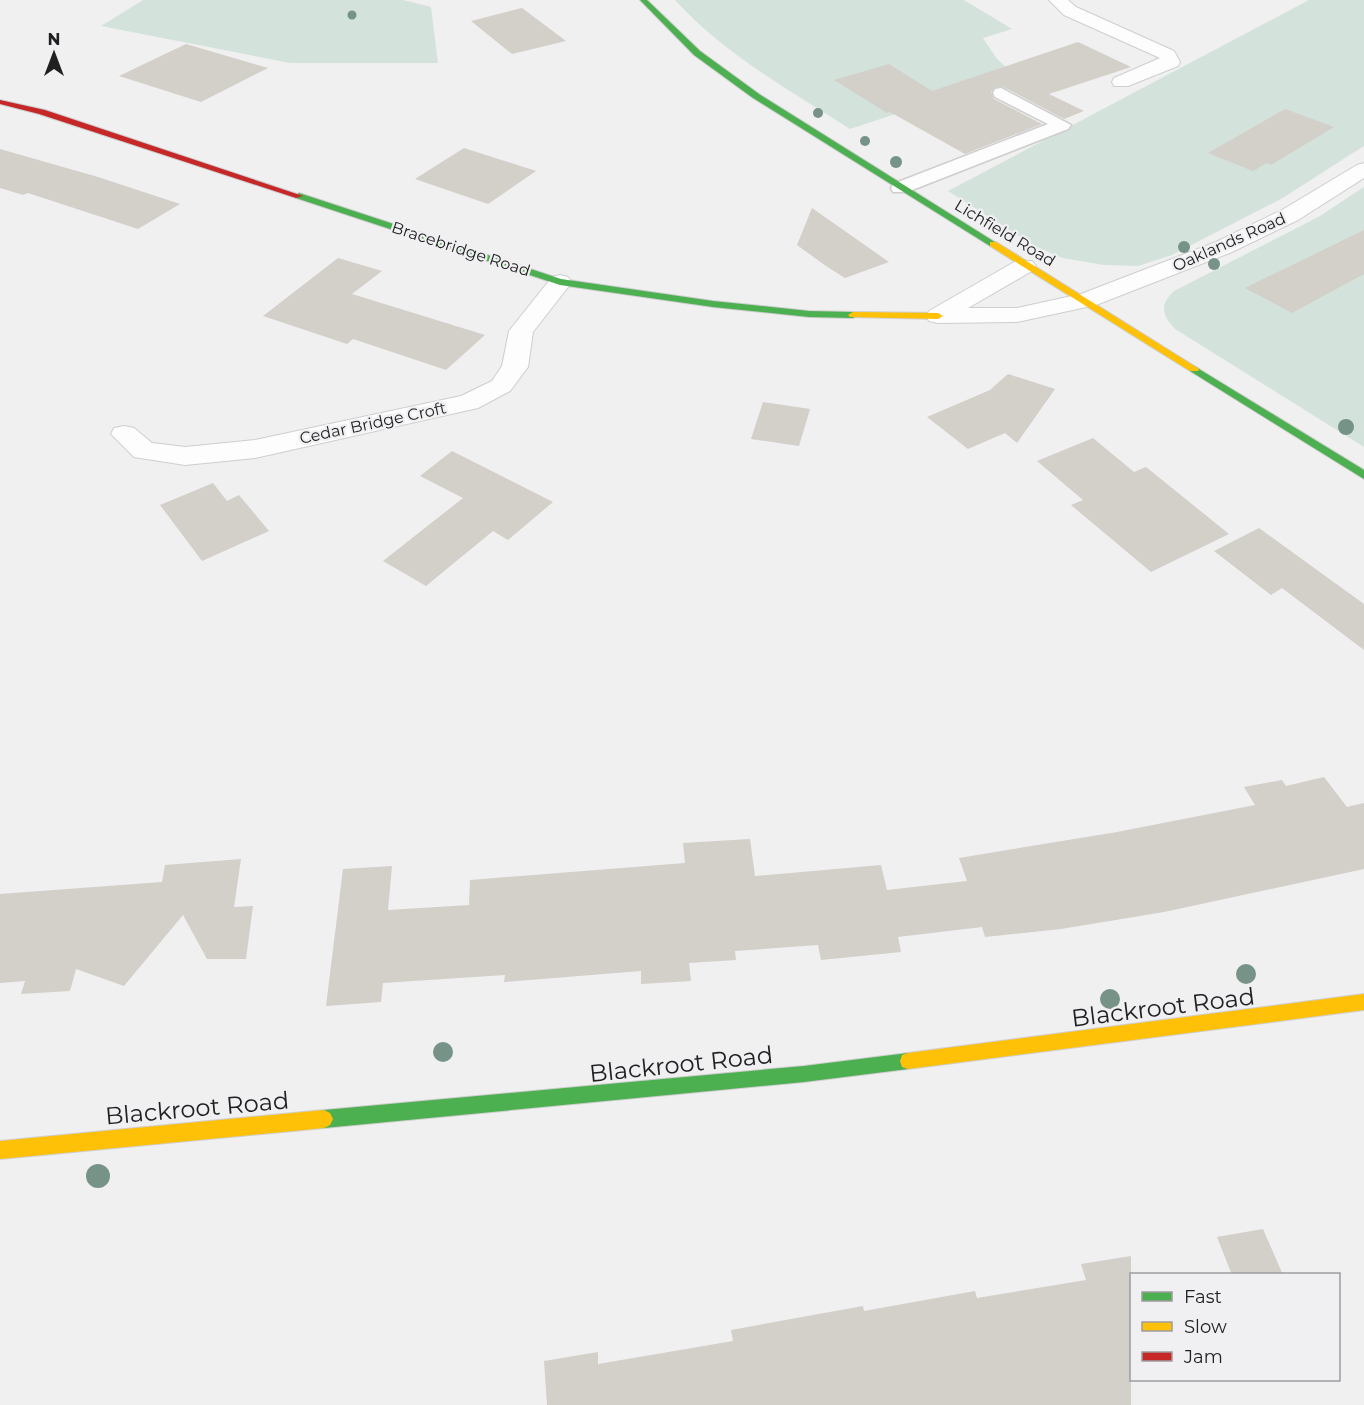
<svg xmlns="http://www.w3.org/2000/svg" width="1364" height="1405" viewBox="0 0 1364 1405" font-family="Montserrat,sans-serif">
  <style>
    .green { fill: #d4e2dc }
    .building { fill: #d3cfc9 }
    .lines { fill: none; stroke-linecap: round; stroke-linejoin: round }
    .lane-casing { stroke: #cececf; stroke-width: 3 }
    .street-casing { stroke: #cececf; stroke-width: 2 }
    .fast-casing { stroke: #cececf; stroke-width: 2 }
    .slow-casing { stroke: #cececf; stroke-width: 2 }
    .jam-casing { stroke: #cececf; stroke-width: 2 }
    .lane { fill: #fdfdfd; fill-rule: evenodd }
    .street { fill: #fdfdfd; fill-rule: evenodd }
    .fast { fill: #4caf50; fill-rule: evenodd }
    .slow { fill: #ffc107; fill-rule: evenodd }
    .jam { fill: #c62828; fill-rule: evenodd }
    .tree { fill: #779388 }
    .labels { text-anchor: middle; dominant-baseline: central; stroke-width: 4.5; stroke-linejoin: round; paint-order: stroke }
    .far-street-label { font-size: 16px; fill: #202021; stroke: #f0eff2 }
    .near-street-label { font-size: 24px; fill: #202021; stroke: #f0eff2 }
  </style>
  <rect width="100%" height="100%" fill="#f0f0f1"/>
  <!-- green -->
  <path class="green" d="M 143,0 L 403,0 L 431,7 L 438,63 L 290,63 L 101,26 Z
    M 675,0 L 964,0 L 1012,29 L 983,38 L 997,59 L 1024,83 L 1008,89 L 963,92 L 850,129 C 789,90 724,54 675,0 Z
    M 1309,0 L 1364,0 L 1364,146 L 1281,199 L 1172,255 L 1138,266 L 1104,265 L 1062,258 L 1035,246 L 948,191 Z
    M 1364,187 L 1364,447 L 1175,329 C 1162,315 1159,305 1174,291 L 1320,216 Z"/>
  <!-- building -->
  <path class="building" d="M 522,8 L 566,41 L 512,54 L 471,21 Z
    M 1078,42 L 1131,67 L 1049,94 L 1084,111 L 1064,119 L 1002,86 L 995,87 L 991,92 L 994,99 L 1042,124 L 965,154 L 890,112 L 887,113 L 834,80 L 889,64 L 932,91 Z
    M 186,44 L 268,68 L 201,102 L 119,76 Z
    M 1285,109 L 1334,127 L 1271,165 L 1267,163 L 1253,171 L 1208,153 Z
    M 464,148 L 536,171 L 488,204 L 415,179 Z
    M 0,149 L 98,177 L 180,204 L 138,229 L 28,193 L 23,195 L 0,188 Z
    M 812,208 L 889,262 L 845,278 L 826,266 L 797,245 Z
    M 1364,230 L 1364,274 L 1292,313 L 1245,288 Z
    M 338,258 L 382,271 L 352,294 L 485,335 L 446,370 L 353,339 L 347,344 L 263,316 Z
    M 1008,374 L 1055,389 L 1017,443 L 1005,433 L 968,449 L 927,417 L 990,390 Z
    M 763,402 L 810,409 L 799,446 L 751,439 Z
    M 1093,438 L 1134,472 L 1146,467 L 1229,534 L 1151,572 L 1071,505 L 1083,500 L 1037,461 Z
    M 452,451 L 553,502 L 508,540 L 493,531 L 426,586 L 383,561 L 463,498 L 420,476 Z
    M 213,483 L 227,501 L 239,495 L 269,531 L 202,561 L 160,505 Z
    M 1259,528 L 1364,604 L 1364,650 L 1282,588 L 1271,595 L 1214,551 Z
    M 1324,777 L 1347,807 L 1364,803 L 1364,869 L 1164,912 L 1061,929 L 985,937 L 982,927 L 898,937 L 901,952 L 821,960 L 818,945 L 735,951 L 736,960 L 689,963 L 691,981 L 641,984 L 641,971 L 504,982 L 505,975 L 383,983 L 381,1002 L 326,1006 L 343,869 L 392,866 L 388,910 L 469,905 L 470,880 L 685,863 L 683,843 L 750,839 L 755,876 L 881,865 L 887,890 L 967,881 L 959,858 L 1117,832 L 1255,805 L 1244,787 L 1282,780 L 1286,786 Z
    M 241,859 L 234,907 L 253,906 L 246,959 L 207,959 L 183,915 L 124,986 L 76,969 L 70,991 L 21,994 L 25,981 L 0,983 L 0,894 L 162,882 L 165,865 Z
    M 1263,1229 L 1283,1275 L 1232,1275 L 1217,1237 Z
    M 1131,1256 L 1131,1405 L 547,1405 L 544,1361 L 598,1352 L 598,1364 L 733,1341 L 731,1330 L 863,1306 L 864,1311 L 975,1291 L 977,1298 L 1086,1280 L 1081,1264 Z"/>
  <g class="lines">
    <defs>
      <path id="lane" d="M 1001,88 L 1071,125 L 1068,129 L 907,192 L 893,192 L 891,188 L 893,184 L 1048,124 L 995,97 L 993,93 L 995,89 Z"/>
      <path id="street" d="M 1049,0 L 1068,0 L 1076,7 L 1174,51 L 1180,62 L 1178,66 L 1128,86 L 1114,86 L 1112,82 L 1114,78 L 1160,58 L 1064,15 Z
        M 1364,163 L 1364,178 L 1298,220 L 1232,252 L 1096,305 L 1017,322 L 938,323 L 929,321 L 926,316 L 929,311 L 1016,261 L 1032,261 L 1036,266 L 1032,271 L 968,308 L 1017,308 L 1081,294 L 1216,242 L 1282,210 L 1357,165 Z
        M 560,275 L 568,277 L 572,282 L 533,332 L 528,367 L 510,391 L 478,408 L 255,458 L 185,465 L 134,457 L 111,434 L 114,428 L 124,426 L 134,428 L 152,443 L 185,447 L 255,440 L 461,396 L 492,381 L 502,366 L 509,331 L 552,277 Z"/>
      <path id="fast" d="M 640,0 L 647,0 L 700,51 L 759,94 L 998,244 L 990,246 L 753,98 L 694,55 Z
        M 299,193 L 561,279 L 713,301 L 809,311 L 853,312 L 858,315 L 853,318 L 809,317 L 713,307 L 560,285 L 296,198 L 295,196 Z
        M 1194,366 L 1364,470 L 1364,479 L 1190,371 L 1189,369 Z
        M 908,1053 L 914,1055 L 916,1061 L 914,1067 L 908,1069 L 804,1082 L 324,1128 L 318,1125 L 315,1119 L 318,1113 L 324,1110 L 804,1066 Z"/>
      <path id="slow" d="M 990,242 L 996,242 L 1199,369 L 1198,371 L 1190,371 L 990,246 Z
        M 853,312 L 938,313 L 943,316 L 938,319 L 850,317 L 848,315 Z
        M 1364,994 L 1364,1010 L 908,1069 L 902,1067 L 900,1061 L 902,1055 L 908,1053 Z
        M 324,1110 L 330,1113 L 333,1119 L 330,1125 L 324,1128 L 0,1159 L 0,1141 Z"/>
      <path id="jam" d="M 0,100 L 45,110 L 303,196 L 296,198 L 39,114 L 0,104 Z"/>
    </defs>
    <!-- lane casing -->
    <use href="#lane" class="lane-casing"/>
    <!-- street casing -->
    <use href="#street" class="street-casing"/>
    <!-- fast casing -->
    <use href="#fast" class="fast-casing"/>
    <!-- slow casing -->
    <use href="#slow" class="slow-casing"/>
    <!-- jam casing -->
    <use href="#jam" class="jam-casing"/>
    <!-- lane -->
    <use href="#lane" class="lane"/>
    <!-- street -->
    <use href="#street" class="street"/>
    <!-- fast -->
    <use href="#fast" class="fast"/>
    <!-- slow -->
    <use href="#slow" class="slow"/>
    <!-- jam -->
    <use href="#jam" class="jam"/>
  </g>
  <!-- trees -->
  <g class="tree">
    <circle cx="352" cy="15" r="4.5"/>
    <circle cx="818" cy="113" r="5"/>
    <circle cx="865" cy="141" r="5"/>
    <circle cx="896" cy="162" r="6"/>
    <circle cx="1184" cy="247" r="6"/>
    <circle cx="1214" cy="264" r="6"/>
    <circle cx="1346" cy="427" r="8"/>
    <circle cx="1246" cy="974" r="10"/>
    <circle cx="1110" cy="999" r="10"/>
    <circle cx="443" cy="1052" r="10"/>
    <circle cx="98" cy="1176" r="12"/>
  </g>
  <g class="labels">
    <!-- far-street labels -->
    <g class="far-street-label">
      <text transform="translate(1005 233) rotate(31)">Lichfield Road</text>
      <text transform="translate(1229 242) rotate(-24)">Oaklands Road</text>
      <text transform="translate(461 249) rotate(18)">Bracebridge Road</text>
      <text transform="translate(373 423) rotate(-12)">Cedar Bridge Croft</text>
    </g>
    <!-- near-street labels -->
    <g class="near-street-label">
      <text transform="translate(1163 1007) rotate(-7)">Blackroot Road</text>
      <text transform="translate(681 1064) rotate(-6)">Blackroot Road</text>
      <text transform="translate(197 1108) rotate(-5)">Blackroot Road</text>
    </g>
  </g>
  <!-- legend -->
  <rect x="1130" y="1273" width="210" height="108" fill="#f0eff2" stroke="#9d9c9e" stroke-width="1.5"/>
  <rect x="1142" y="1292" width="30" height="9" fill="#4caf50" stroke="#9d9c9e" stroke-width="1.5"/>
  <text x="1184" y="1303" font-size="18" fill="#202021">Fast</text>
  <rect x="1142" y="1322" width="30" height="9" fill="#ffc107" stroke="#9d9c9e" stroke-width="1.5"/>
  <text x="1184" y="1333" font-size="18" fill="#202021">Slow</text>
  <rect x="1142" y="1352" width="30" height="9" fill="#c62828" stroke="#9d9c9e" stroke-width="1.5"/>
  <text x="1184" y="1363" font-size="18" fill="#202021">Jam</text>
  <!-- north arrow -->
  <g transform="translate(54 54)" stroke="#f0eff2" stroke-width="4.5" paint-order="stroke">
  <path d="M0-4.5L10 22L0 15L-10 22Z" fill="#202021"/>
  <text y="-9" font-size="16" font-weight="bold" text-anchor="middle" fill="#202021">N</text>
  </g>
</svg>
